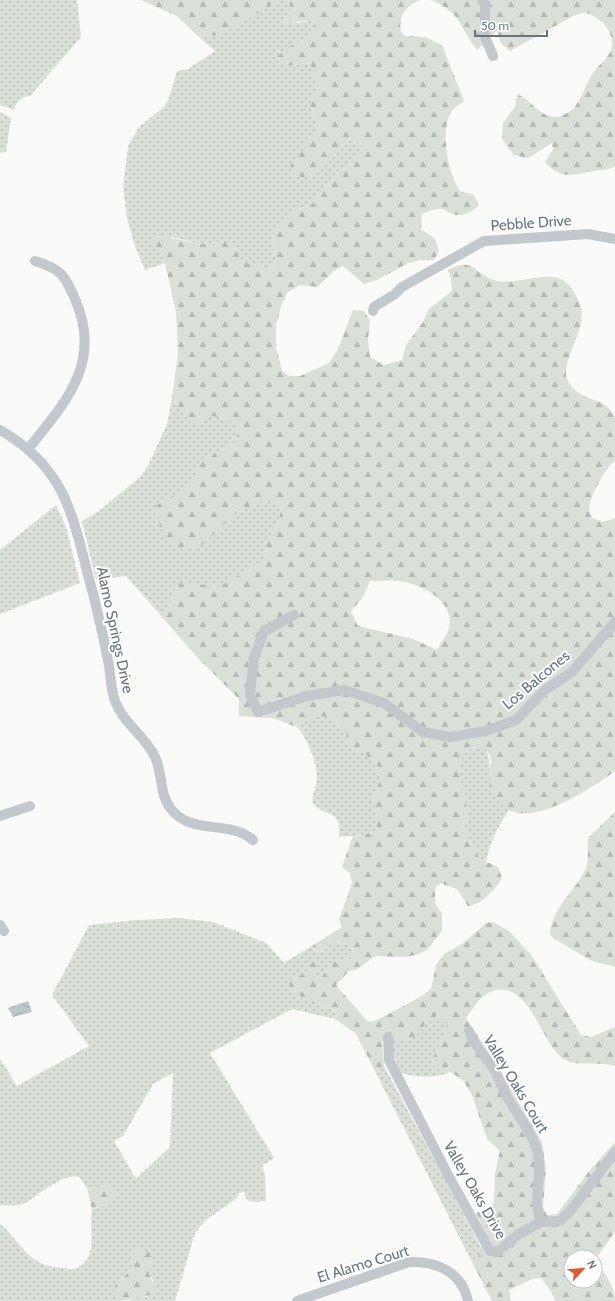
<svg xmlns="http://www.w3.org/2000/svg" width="615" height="1301" viewBox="0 0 615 1301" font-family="Cabin,sans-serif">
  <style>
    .grass { fill: url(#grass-dots); fill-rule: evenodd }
    .forest { fill: url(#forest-firs); fill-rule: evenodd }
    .water { fill: url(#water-waves) }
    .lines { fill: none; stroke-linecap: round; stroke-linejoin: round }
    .minor { stroke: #c3c8cc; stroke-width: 10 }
    .labels { text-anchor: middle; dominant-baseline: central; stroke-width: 4; stroke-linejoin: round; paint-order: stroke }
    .street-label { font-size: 15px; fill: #657683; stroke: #fff }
  </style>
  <defs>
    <pattern id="grass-dots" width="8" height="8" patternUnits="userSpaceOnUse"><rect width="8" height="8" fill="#dadfd7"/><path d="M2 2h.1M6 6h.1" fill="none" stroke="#b4b9b4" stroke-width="1.8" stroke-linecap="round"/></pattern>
    <pattern id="forest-firs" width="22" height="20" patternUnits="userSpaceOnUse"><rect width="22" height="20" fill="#dadfd7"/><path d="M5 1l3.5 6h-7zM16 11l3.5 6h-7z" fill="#b4b9b4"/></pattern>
    <pattern id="water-waves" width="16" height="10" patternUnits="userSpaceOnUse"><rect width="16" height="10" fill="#bbc7cb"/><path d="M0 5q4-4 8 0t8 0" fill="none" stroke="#9ca6aa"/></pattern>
  </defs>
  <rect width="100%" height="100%" fill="#fafaf8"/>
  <!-- grass -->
  <path class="grass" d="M 0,0 L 77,0 L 81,37 L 30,96 C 22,96 16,102 14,110 L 0,105 Z
    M 279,0 L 288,0 L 291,9 L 283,22 L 298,23 L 320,19 L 305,39 L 286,48 L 285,66 L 310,63 L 318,86 L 310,105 L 318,128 L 308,143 L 321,170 L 350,139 L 363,146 L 355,162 L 336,174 L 312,204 L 297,210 L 272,243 L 277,258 L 271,269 L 242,261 L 236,251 L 225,241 L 202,244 L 172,237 L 160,252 L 165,263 L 145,270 L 135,246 L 127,218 L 123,188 L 128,146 L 139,127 L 164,107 L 169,98 L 177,71 L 188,69 L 215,51 L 200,38 L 220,34 Z
    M 0,112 L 11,118 L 6,152 L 0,153 Z
    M 172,398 L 191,423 L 199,423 L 211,416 L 227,419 L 238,426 L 236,442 L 199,463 L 194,483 L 155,507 L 201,546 L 236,513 L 261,502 L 282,504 L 278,523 L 267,540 L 266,550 L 263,561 L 218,587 L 201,585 L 173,597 L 163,618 L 126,576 L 96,580 L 82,521 L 99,511 L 141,476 L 149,464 L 167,424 Z
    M 56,505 L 66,527 L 80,583 L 0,614 L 0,550 Z
    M 316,715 L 330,718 L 346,729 L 347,746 L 365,754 L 377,764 L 380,781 L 373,797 L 377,818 L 376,831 L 364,835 L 339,837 C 341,808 329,819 313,804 C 311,794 316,789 317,779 C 318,765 307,737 297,727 Z
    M 485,746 C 496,772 482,790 509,810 C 498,826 490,842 486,862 L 480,859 L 463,827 L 467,816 L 466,799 L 461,788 L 459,762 L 464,753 L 473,748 Z
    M 179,918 L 213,922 L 266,943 L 284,963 L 312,946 L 315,952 L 322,952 L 333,942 L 349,944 L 355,952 L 348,960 C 329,959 330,967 320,979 L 316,975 L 316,968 L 310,967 L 310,972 L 292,978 L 290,988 C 298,992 303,1000 311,1003 C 319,1006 328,1007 336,1011 L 335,1019 L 292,1009 L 210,1053 L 274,1158 L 262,1166 L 265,1175 L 266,1201 L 254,1202 L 247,1200 L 244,1192 L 239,1193 L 237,1198 L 206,1220 L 195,1233 L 175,1301 L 129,1301 L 138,1297 L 147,1297 L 154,1282 L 149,1273 L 152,1261 L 131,1257 L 134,1267 L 129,1274 L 121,1279 L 120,1300 L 125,1301 L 0,1301 L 0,1224 C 25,1246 28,1268 67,1268 L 68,1270 C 102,1266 88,1231 92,1209 L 107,1204 L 109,1184 L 91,1190 L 87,1188 L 79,1177 C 61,1173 40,1195 25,1203 C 17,1207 9,1205 0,1205 L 0,1059 L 17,1086 L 89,1046 L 52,995 L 89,925 L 137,920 ZM 173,1073 L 170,1147 L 136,1179 L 114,1141 L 123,1136 L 153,1084 Z
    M 440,1015 L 447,1025 L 432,1060 L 435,1068 L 450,1072 C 433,1079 417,1077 400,1073 L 393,1054 L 392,1041 L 418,1034 L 427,1022 Z
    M 384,1066 L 483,1251 L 473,1264 L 376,1073 Z"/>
  <!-- forest -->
  <path class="forest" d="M 141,0 L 279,0 L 233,29 L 220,34 L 200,38 L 177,16 Z
    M 288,0 L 420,0 C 405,6 398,17 401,32 L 405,36 L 425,37 L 442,45 L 464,101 C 460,104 454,107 452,111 C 439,130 448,173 460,191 L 474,195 L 479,205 C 471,213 461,218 450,213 C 447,212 444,209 441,209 C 434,208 428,212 422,214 L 421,229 L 435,239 L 439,251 L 434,260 L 421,260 L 408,263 L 377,280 L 364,284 L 343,266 L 335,270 L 317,287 L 300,285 L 288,292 L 281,306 L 276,325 L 276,348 L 282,371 L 289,376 L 300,376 L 329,363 L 338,349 L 353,310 L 364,311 L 370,321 L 368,340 L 370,357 L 384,365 L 402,360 L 406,345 L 423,322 L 429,309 L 452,291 L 451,278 L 448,270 C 473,256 473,273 494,280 C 512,286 540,273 558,278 C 569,281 576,294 580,305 C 589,329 558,362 568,381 C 579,403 603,394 615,417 L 615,461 C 605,468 590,496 589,509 C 589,511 591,515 592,518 L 603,522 L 615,518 L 615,771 C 590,789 515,842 493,793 C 488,782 492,772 491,760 C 490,755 487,750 485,746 L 473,748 L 464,753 L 459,762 L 461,787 L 466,799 L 467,816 L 463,827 L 480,859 L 498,867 L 502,878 C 495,890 481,905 468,906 L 457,889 L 440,883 L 435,888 L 435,903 L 442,914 L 442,931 L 427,950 L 416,955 L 403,957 L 375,956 L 356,970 L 349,971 L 336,985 L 367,1021 L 371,1022 L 381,1018 L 422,996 L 431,989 L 436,965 L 444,954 L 462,944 L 486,923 L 493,922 L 509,931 L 532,956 L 581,1035 L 591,1037 L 615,1027 L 615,1066 C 600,1061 575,1067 564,1059 C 540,1044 528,971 486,994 C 478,998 472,1011 466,1018 L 498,1067 L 542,1142 L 546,1169 L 543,1208 L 548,1215 L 557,1214 L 590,1170 L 615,1142 L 615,1232 L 595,1260 L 595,1257 L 571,1257 L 571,1281 L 595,1281 L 595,1261 C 604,1272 615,1286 615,1301 L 555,1301 L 551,1291 L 541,1278 L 532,1279 L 509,1290 L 511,1301 L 492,1301 L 473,1264 L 489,1240 L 476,1213 L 490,1207 L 494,1203 L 495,1174 L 500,1151 L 487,1139 L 472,1095 L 463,1080 L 450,1072 L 435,1068 L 432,1060 L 447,1025 L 439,1015 L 427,1022 L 418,1034 L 407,1041 L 382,1041 L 384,1066 L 376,1073 L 356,1034 L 335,1019 L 336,1010 C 328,1007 319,1006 311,1003 C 303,1000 298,992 290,988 L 289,983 L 292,978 L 310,972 L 312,959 L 316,959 L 318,964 L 316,975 L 320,979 C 331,966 328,959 348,960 L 355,952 C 351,943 344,943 335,942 L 318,954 L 312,946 L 342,927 L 339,920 L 352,883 L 350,873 L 342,867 L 353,836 L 364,835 L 376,831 L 377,818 L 373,797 L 380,781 L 377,764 L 365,754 L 347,746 L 346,729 L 330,718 L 316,715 L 297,727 L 272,718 L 239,716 L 239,699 L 198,658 L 163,618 L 173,597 L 173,590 L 180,581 L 218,587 L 263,561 L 266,550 L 267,540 L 278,523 L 282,505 L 261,502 L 236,513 L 201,546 L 186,549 L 170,544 L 160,526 L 154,507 L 194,483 L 199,463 L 236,442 L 238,426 L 227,419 L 211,416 L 199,423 L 191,423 L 172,398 L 178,352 L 176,312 L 165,263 L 152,240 L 160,236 L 202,244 L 225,241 L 236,251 L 242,261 L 271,269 L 277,258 L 272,243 L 275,228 L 286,215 L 312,204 L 336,174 L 355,162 L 363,146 L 350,139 L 321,170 L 306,178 L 294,175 L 290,166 L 318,128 L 310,105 L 318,86 L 310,63 L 285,66 L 275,59 L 286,48 L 305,39 L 319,20 L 283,23 L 291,9 ZM 370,581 C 379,581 389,580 398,581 C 420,583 456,601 449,628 C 447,635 441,643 437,650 L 413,639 L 358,626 L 351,611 L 363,597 Z
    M 431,0 L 615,0 L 615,166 C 608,171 602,169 594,171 C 574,175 560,180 545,162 L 553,150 L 552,143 L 528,158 L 514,155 L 502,139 L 503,123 L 515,107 L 517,94 C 532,100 539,118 558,117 C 562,116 571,111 574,108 C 582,98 586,83 593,73 C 599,64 611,57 612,45 C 613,28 599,18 585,12 L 575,15 L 510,51 L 501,43 L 497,31 L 477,50 C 459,27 462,13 431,0 Z
    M 615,812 L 615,967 L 590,960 L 553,938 L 550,933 C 553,905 578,890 587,865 C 589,857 587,846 588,838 Z
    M 109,1184 L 120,1193 C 113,1203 102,1205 92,1209 L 87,1188 L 91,1190 Z
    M 137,1249 L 144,1250 L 152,1254 L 152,1261 L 149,1273 L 156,1291 C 147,1297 130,1301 120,1300 L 114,1293 L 114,1287 L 134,1267 L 131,1257 Z"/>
  <!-- water -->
  <path class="water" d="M 28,1001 L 32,1012 L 13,1017 L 8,1008 Z"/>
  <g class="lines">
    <!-- minor -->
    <path class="minor" d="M 482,0 L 485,5 L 485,37 L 493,56
      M 373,311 L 374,307 L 395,294 L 402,287 L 484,241 L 588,234 L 615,239
      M 0,430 C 61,465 71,507 87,571 C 95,600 102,630 108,660 C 111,673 110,688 115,701 C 123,723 145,736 155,757 C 163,774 159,794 171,809 C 192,836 228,819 253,840
      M 28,449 C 66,402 103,362 75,299 C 64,274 61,269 35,261
      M 294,615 L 264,631 L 254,658 L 250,695 L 258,712 L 307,696 L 344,690 L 384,703 L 423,732 L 451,737 L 486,731 L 516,720 L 545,690 L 572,672 L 615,622
      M 0,816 L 30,806
      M 0,925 L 4,931
      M 469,1031 C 474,1046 485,1056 494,1069 C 499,1079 503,1090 509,1100 C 517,1115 531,1130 536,1147 C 545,1172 531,1198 541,1222
      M 388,1037 L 389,1060 L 448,1175 L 490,1251 L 497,1252 L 519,1234 L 541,1222 L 560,1221 L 571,1210 L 615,1152
      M 297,1301 L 409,1262 C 437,1261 462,1272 468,1301"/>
  </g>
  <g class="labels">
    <!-- street labels -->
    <g class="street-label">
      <text transform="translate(531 223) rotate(-4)">Pebble Drive</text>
      <text transform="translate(115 630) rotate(78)">Alamo Springs Drive</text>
      <text transform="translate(536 680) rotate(-40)">Los Balcones</text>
      <text transform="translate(516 1084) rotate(59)">Valley Oaks Court</text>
      <text transform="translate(475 1190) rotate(60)">Valley Oaks Drive</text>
      <text transform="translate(363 1264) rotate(-17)">El Alamo Court</text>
    </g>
  </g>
  <!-- north arrow -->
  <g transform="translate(583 1269) rotate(64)"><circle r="19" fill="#ffffff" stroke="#c1c8cd"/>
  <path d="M0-3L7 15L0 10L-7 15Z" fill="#e4572e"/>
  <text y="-6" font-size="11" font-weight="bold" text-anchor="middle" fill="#657683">N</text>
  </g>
  <!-- scale -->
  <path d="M475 30v6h72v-6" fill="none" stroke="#657683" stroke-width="2"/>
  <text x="481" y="30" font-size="12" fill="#657683" stroke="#ffffff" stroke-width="3" paint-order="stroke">50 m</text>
</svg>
